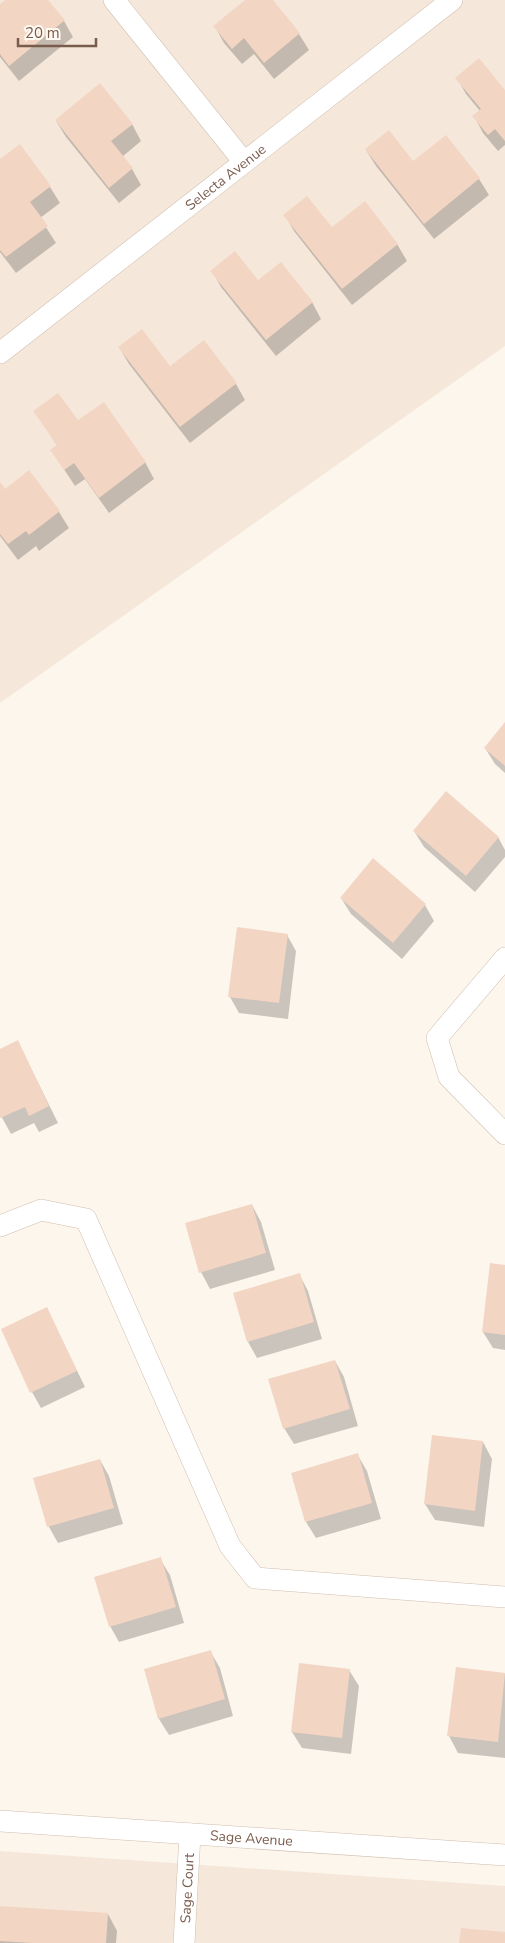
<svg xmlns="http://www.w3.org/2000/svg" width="505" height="1943" viewBox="0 0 505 1943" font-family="'Nunito Sans',sans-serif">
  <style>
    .residential { fill: #f5e8da }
    .shadow { fill: #0003 }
    .building { fill: #f3d5c3 }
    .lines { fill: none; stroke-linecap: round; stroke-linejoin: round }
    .street-casing { stroke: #d1beb0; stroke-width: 22 }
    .street { stroke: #fff; stroke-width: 21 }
    .labels { text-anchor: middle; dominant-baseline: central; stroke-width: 4; stroke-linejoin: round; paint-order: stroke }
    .street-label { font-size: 14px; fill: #7a5c4d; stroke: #fffaf3 }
  </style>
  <rect width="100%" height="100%" fill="#fdf6ec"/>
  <!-- residential -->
  <path class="residential" d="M 0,0 L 505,0 L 505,346 L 0,703 Z
    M 0,1851 L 505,1886 L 505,1943 L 0,1943 Z"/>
  <!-- shadow -->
  <path class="shadow" d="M 7,0 L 47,0 L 64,21 L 73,37 L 19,81 L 0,57 L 0,6 Z
    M 247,0 L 272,0 L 299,34 L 309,50 L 274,79 L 254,54 L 242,64 L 224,43 L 215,27 Z
    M 457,78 L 505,92 L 505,145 L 498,151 L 483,133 L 474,116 L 480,111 L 466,94 Z
    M 56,121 L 132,124 L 141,141 L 122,157 L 132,169 L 141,185 L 119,203 L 66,137 Z
    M 446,137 L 479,179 L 489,195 L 434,239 L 376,166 L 366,150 L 413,163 Z
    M 20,145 L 50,187 L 60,203 L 40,218 L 56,243 L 16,273 L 0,252 L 0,160 Z
    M 285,215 L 332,229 L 397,244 L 407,261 L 352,305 L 294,231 Z
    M 212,271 L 258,282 L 312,302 L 321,319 L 276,356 L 221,287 Z
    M 119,347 L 170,368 L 236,384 L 245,400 L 190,443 L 129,364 Z
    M 35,411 L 78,422 L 145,462 L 154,479 L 109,513 L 85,479 L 75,486 L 52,451 L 58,447 Z
    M 29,472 L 59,512 L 69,528 L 39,551 L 36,546 L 18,560 L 0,536 L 0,484 L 5,491 Z
    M 505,724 L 505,773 L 495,764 L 485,748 Z
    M 414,831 L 498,837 L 505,850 L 505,857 L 475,892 L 424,847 Z
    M 341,898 L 425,905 L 434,921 L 402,959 L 351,914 Z
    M 287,935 L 296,951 L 288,1019 L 239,1013 L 230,997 Z
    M 18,1042 L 58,1123 L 39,1132 L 34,1123 L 11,1134 L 0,1114 L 0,1051 Z
    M 252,1205 L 261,1222 L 275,1270 L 210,1289 L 201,1272 Z
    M 505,1266 L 505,1350 L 493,1348 L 483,1332 Z
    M 299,1274 L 308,1291 L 322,1339 L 257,1358 L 248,1342 Z
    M 47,1309 L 85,1387 L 41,1408 L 32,1392 Z
    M 335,1361 L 344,1377 L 358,1426 L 294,1444 L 284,1428 Z
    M 483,1442 L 492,1459 L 484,1527 L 435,1520 L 425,1504 Z
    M 357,1454 L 367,1471 L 381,1519 L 316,1538 L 306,1522 Z
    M 100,1460 L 109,1476 L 123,1524 L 58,1543 L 49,1527 L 35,1479 Z
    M 160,1559 L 170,1575 L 184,1623 L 119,1642 L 110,1626 Z
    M 210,1651 L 220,1668 L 233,1716 L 169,1735 L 159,1719 L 145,1670 Z
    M 457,1668 L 505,1674 L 505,1758 L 458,1753 L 449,1736 Z
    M 349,1670 L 359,1686 L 351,1754 L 302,1748 L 292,1732 Z
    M 0,1907 L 108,1914 L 117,1931 L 116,1943 L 0,1943 Z"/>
  <!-- building -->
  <path class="building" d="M 5,0 L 48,0 L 65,20 L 9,66 L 0,54 L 0,4 Z
    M 245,0 L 273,0 L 300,33 L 264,63 L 244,38 L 232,49 L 213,26 Z
    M 479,58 L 505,90 L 505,141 L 495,129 L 488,135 L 472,116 L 481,109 L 455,78 Z
    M 100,83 L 133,124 L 111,141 L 133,168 L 109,188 L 55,120 Z
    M 389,130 L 413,161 L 446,135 L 480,178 L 424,224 L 365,149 Z
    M 20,144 L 51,186 L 30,202 L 48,226 L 6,257 L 0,250 L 0,159 Z
    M 307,196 L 332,227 L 365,201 L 398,244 L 342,289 L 283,215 Z
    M 235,251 L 258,280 L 281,262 L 313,302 L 266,340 L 210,271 Z
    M 142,329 L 170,366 L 204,340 L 237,383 L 180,427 L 118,347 Z
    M 58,393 L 78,420 L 104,402 L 146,462 L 99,498 L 74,463 L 64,470 L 50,450 L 57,445 L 33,411 Z
    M 29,470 L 60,511 L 29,535 L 26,531 L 8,544 L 0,534 L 0,482 L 5,489 Z
    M 505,722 L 505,766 L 484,748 Z
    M 446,791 L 499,837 L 466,876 L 413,831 Z
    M 373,858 L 426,904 L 393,943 L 340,898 Z
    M 237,927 L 288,934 L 279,1003 L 228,997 Z
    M 18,1040 L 49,1106 L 29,1116 L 25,1107 L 0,1118 L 0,1049 Z
    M 252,1204 L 266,1253 L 199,1273 L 185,1223 Z
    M 490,1263 L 505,1265 L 505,1335 L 482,1332 Z
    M 300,1273 L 314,1322 L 247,1342 L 233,1293 Z
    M 47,1307 L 77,1371 L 30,1393 L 1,1329 Z
    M 335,1360 L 350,1409 L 283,1429 L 268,1379 Z
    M 432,1435 L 483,1441 L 475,1511 L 424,1504 Z
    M 358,1453 L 372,1503 L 305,1522 L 291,1473 Z
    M 100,1459 L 114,1508 L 47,1527 L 33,1478 Z
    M 161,1557 L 176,1607 L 109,1627 L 94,1577 Z
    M 211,1650 L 225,1699 L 158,1719 L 144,1669 Z
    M 299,1663 L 350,1669 L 342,1738 L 291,1732 Z
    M 456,1667 L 505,1673 L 498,1742 L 447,1736 Z
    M 0,1906 L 108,1913 L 106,1943 L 32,1943 L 0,1941 Z
    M 461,1928 L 505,1932 L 505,1943 L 459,1943 Z"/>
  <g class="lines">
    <defs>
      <g id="street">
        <path d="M 114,0 L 244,162"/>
        <path id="s1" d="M 0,353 L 452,0"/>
        <path d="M 505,958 L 437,1038 L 449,1077 L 505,1134"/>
        <path d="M 0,1226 L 41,1210 L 86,1219 L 230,1546 L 255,1578 L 505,1597"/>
        <path id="s2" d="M 0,1821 L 505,1855"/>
        <path id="s3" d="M 184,1943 L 190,1834"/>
      </g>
    </defs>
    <!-- street casing -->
    <use href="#street" class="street-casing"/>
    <!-- street -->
    <use href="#street" class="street"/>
  </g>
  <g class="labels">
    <!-- street labels -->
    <g class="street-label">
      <text stroke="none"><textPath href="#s1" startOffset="286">Selecta Avenue</textPath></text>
      <text stroke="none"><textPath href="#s2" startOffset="252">Sage Avenue</textPath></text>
      <text stroke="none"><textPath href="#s3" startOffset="55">Sage Court</textPath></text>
    </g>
  </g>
  <!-- scale -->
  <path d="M18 38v8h78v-8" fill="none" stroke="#7a5c4d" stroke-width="2.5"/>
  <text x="25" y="38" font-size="15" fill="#7a5c4d" stroke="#fffaf3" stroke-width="4" paint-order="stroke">20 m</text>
</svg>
